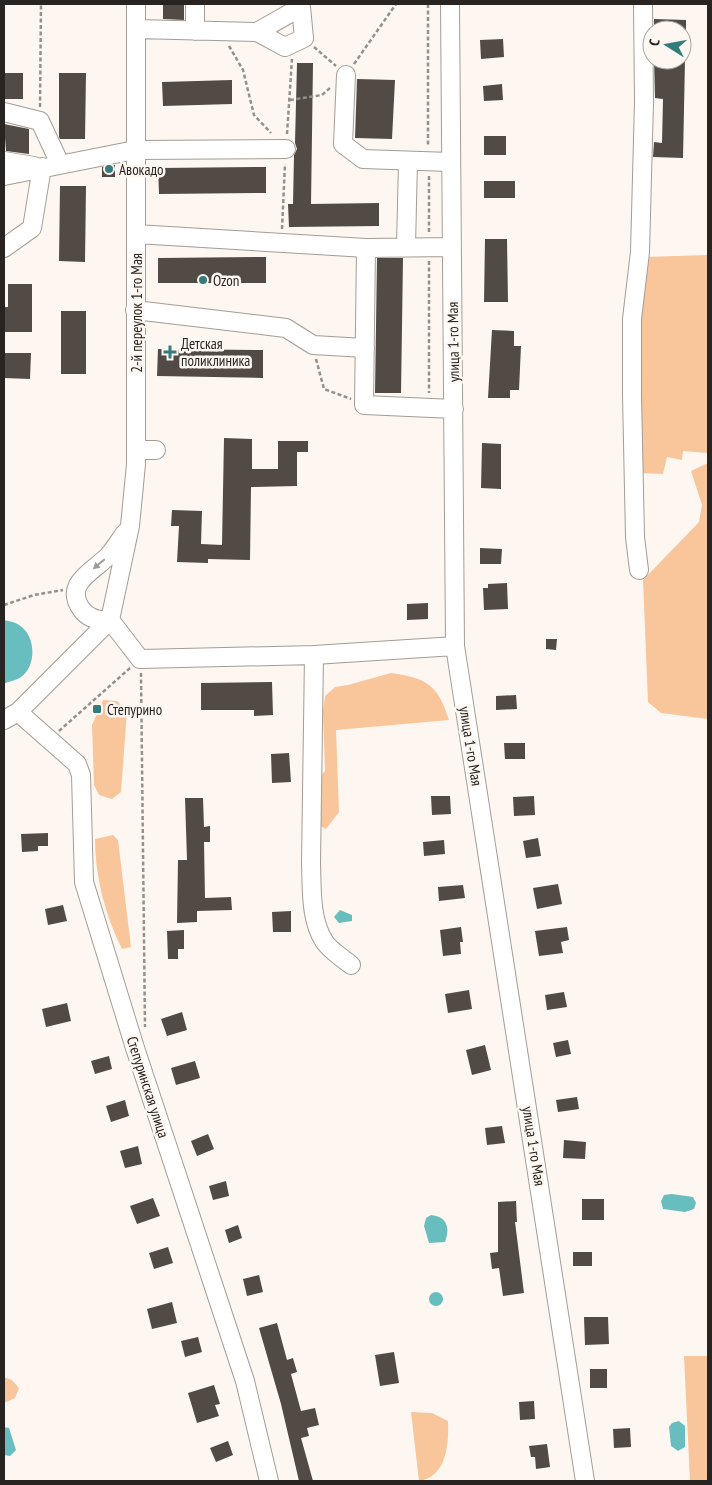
<svg xmlns="http://www.w3.org/2000/svg" width="712" height="1485" viewBox="0 0 712 1485" font-family="'PT Sans Narrow',sans-serif">
  <style>
    .green { fill: #f9c59b }
    .water { fill: #68bebe }
    .building { fill: #524a44 }
    .lines { fill: none; stroke-linecap: round; stroke-linejoin: round }
    .minor-casing { stroke: #a49c95; stroke-width: 20 }
    .path { stroke: #95908c; stroke-width: 2.5; stroke-dasharray: 4 2.5; stroke-linecap: butt }
    .minor { stroke: #fff; stroke-width: 18 }
    .oneway { fill: #9e9c9b }
    .poi-dot { fill: #337c7c; stroke: #fef7f1; stroke-width: 2 }
    .labels { text-anchor: middle; dominant-baseline: central; stroke-width: 5; stroke-linejoin: round; paint-order: stroke }
    .poi-label { font-size: 15px; fill: #272421; stroke: #fef7f1; text-anchor: start }
    .street-label { font-size: 15px; fill: #272421; stroke: #fef7f1 }
  </style>
  <rect width="100%" height="100%" fill="#fef7f1"/>
  <!-- green -->
  <path class="green" d="M 708,255 L 708,453 L 683,451 L 682,460 L 667,457 L 663,474 L 638,473 L 641,318 L 644,257 Z
    M 708,463 L 708,719 L 661,713 L 648,702 L 643,580 L 699,522 L 702,505 L 691,471 Z
    M 391,673 C 427,678 438,685 449,720 L 336,730 L 339,812 L 326,829 L 318,825 L 317,780 L 325,771 L 323,712 L 325,696 L 335,687 L 348,685 Z
    M 103,700 L 117,701 L 127,711 L 121,792 L 112,799 L 99,795 L 94,785 L 92,725 Z
    M 113,835 L 118,840 L 131,947 L 122,949 C 105,915 95,876 95,839 Z
    M 684,1356 L 708,1356 L 708,1481 L 690,1481 Z
    M 4,1377 L 12,1380 L 19,1388 L 15,1398 L 4,1403 Z
    M 411,1412 L 432,1413 L 448,1421 C 449,1443 447,1477 419,1481 Z"/>
  <!-- water -->
  <path class="water" d="M 4,620 C 8,621 15,622 19,625 C 36,635 37,666 21,677 C 17,680 10,681 6,683 L 4,683 Z
    M 340,910 L 352,915 L 352,921 L 339,923 L 334,917 Z
    M 672,1194 L 693,1197 L 696,1203 L 694,1209 L 685,1212 L 663,1209 L 661,1201 L 664,1195 Z
    M 431,1215 C 448,1217 450,1228 445,1242 L 429,1243 L 424,1226 L 426,1218 Z
    M429 1299a7 7 0 1 1 14 0a7 7 0 1 1-14 0Z
    M 679,1421 L 685,1426 L 685,1447 L 678,1451 L 671,1446 L 669,1427 L 672,1423 Z
    M 4,1427 L 9,1428 L 16,1450 L 10,1456 L 4,1455 Z"/>
  <!-- building -->
  <path class="building" d="M 163,4 L 184,4 L 184,20 L 163,19 Z
    M 654,19 L 686,20 L 686,30 L 654,30 Z
    M 503,39 L 504,57 L 481,59 L 480,40 Z
    M 654,60 L 685,60 L 683,158 L 653,157 L 654,142 L 662,143 L 663,99 L 655,98 Z
    M 297,63 L 313,63 L 311,204 L 379,203 L 379,226 L 289,227 L 288,204 L 293,204 L 294,155 L 297,149 L 295,143 Z
    M 4,73 L 23,73 L 23,99 L 4,99 Z
    M 59,73 L 86,73 L 85,139 L 60,139 L 59,137 Z
    M 357,79 L 395,80 L 392,139 L 355,138 Z
    M 232,80 L 232,104 L 163,106 L 162,82 Z
    M 502,84 L 503,100 L 484,101 L 483,86 Z
    M 4,124 L 29,129 L 29,154 L 6,151 Z
    M 484,136 L 506,136 L 506,155 L 484,155 Z
    M 115,165 L 115,177 L 102,177 L 102,167 Z
    M 266,167 L 266,193 L 159,194 L 158,168 Z
    M 484,181 L 515,181 L 515,198 L 484,198 Z
    M 60,186 L 86,186 L 85,262 L 59,261 Z
    M 485,239 L 507,239 L 508,302 L 484,302 Z
    M 266,257 L 266,283 L 158,283 L 158,258 Z
    M 377,258 L 403,258 L 401,393 L 375,393 Z
    M 8,284 L 32,284 L 32,332 L 4,332 L 4,307 L 8,307 Z
    M 61,311 L 86,311 L 86,374 L 61,374 Z
    M 492,330 L 514,331 L 514,346 L 521,346 L 519,390 L 510,390 L 510,398 L 488,398 Z
    M 158,349 L 263,350 L 263,378 L 157,376 Z
    M 4,353 L 31,353 L 30,379 L 4,378 Z
    M 224,438 L 252,439 L 252,469 L 278,469 L 278,441 L 308,441 L 308,452 L 297,452 L 297,486 L 251,487 L 250,560 L 208,559 L 208,563 L 177,562 L 179,526 L 171,526 L 172,510 L 202,511 L 201,544 L 222,545 Z
    M 482,443 L 501,444 L 501,489 L 481,488 Z
    M 480,548 L 502,549 L 501,564 L 480,564 Z
    M 507,583 L 508,609 L 484,610 L 483,588 L 488,588 L 488,584 Z
    M 428,603 L 428,619 L 407,620 L 407,604 Z
    M 546,639 L 557,639 L 556,650 L 546,649 Z
    M 272,682 L 273,715 L 254,716 L 254,710 L 201,710 L 201,683 Z
    M 516,695 L 517,709 L 496,710 L 496,696 Z
    M 504,743 L 525,743 L 525,759 L 505,759 Z
    M 289,753 L 291,782 L 272,783 L 271,754 Z
    M 431,796 L 450,796 L 451,814 L 432,815 Z
    M 534,796 L 535,815 L 514,816 L 513,797 Z
    M 185,798 L 203,798 L 204,827 L 210,826 L 210,842 L 204,842 L 205,898 L 231,897 L 232,910 L 197,911 L 197,922 L 177,923 L 178,860 L 187,860 Z
    M 48,833 L 48,846 L 38,846 L 38,851 L 22,852 L 21,834 Z
    M 538,838 L 541,856 L 526,858 L 523,841 Z
    M 444,840 L 445,854 L 424,856 L 423,842 Z
    M 558,884 L 562,904 L 537,909 L 533,888 Z
    M 463,885 L 465,898 L 439,901 L 438,887 Z
    M 63,905 L 67,921 L 48,925 L 45,909 Z
    M 291,911 L 291,932 L 273,932 L 272,912 Z
    M 461,927 L 463,942 L 460,942 L 461,954 L 443,956 L 440,930 Z
    M 567,927 L 569,940 L 561,942 L 563,953 L 539,956 L 535,931 Z
    M 184,930 L 184,949 L 178,949 L 178,959 L 168,959 L 167,931 Z
    M 469,990 L 472,1009 L 448,1013 L 445,994 Z
    M 564,992 L 567,1007 L 547,1010 L 545,995 Z
    M 67,1003 L 71,1021 L 46,1027 L 42,1009 Z
    M 182,1012 L 187,1030 L 167,1036 L 161,1019 Z
    M 568,1040 L 571,1054 L 556,1057 L 553,1043 Z
    M 485,1045 L 491,1070 L 472,1075 L 466,1050 Z
    M 109,1056 L 112,1069 L 95,1074 L 91,1061 Z
    M 195,1061 L 200,1078 L 176,1085 L 171,1068 Z
    M 577,1097 L 579,1109 L 558,1112 L 556,1100 Z
    M 125,1100 L 129,1116 L 111,1122 L 106,1106 Z
    M 502,1126 L 505,1143 L 487,1145 L 485,1128 Z
    M 208,1134 L 214,1149 L 197,1156 L 191,1141 Z
    M 564,1140 L 586,1142 L 585,1159 L 563,1158 Z
    M 138,1146 L 142,1164 L 125,1168 L 120,1151 Z
    M 226,1181 L 229,1196 L 213,1200 L 209,1186 Z
    M 153,1198 L 160,1216 L 137,1224 L 130,1206 Z
    M 582,1199 L 604,1199 L 604,1220 L 582,1220 Z
    M 516,1201 L 517,1222 L 515,1222 L 524,1293 L 503,1296 L 499,1268 L 492,1269 L 490,1253 L 498,1252 L 498,1202 Z
    M 238,1225 L 242,1238 L 229,1243 L 225,1230 Z
    M 168,1247 L 173,1263 L 154,1269 L 149,1253 Z
    M 573,1252 L 592,1252 L 592,1266 L 573,1266 Z
    M 259,1275 L 263,1292 L 247,1296 L 243,1279 Z
    M 172,1302 L 177,1323 L 152,1329 L 147,1309 Z
    M 584,1317 L 608,1317 L 609,1344 L 585,1345 Z
    M 277,1323 L 287,1360 L 293,1358 L 297,1372 L 291,1374 L 301,1411 L 315,1408 L 319,1425 L 307,1428 L 309,1436 L 301,1438 L 313,1481 L 299,1481 L 281,1404 L 259,1328 Z
    M 198,1337 L 202,1352 L 185,1357 L 181,1341 Z
    M 394,1352 L 399,1383 L 380,1386 L 375,1355 Z
    M 590,1369 L 607,1369 L 607,1388 L 590,1388 Z
    M 214,1385 L 220,1404 L 215,1405 L 219,1416 L 197,1423 L 188,1393 Z
    M 534,1401 L 535,1419 L 520,1420 L 519,1402 Z
    M 630,1428 L 631,1447 L 614,1448 L 613,1429 Z
    M 228,1441 L 233,1455 L 216,1462 L 210,1448 Z
    M 547,1444 L 550,1467 L 536,1469 L 535,1457 L 531,1457 L 529,1446 Z"/>
  <g class="lines">
    <defs>
      <path id="minor" d="M 195,4 L 195,31
        M 450,4 L 455,646 L 585,1481
        M 136,29 L 257,32 L 285,47 L 304,38 L 301,7 L 257,32
        M 346,75 L 343,144 L 363,159 L 450,162
        M 4,112 L 40,121 L 60,164
        M 4,161 L 34,166
        M 4,176 L 135,150 L 286,149
        M 136,234 L 366,248
        M 406,246 L 408,161
        M 451,247 L 366,248 L 364,405 L 454,409
        M 4,248 L 32,228 L 42,167
        M 135,310 L 286,328 L 313,345 L 365,348
        M 136,450 L 156,450
        M 639,570 L 635,537 L 632,396 L 632,319 L 640,252 L 644,102 L 643,4
        M 110,620 L 130,526 L 136,464 L 136,4
        M 110,620 L 140,659 L 314,655 L 455,646
        M 110,620 C 99,621 89,619 82,610 C 62,583 95,571 109,555 C 115,548 120,540 125,533
        M 314,655 L 311,863 C 312,888 310,919 324,941 C 329,950 343,958 351,965
        M 18,712 L 77,764 L 81,775 L 84,882 L 135,1048 L 245,1381 L 269,1481
        M 4,720 L 18,712 L 110,620"/>
    </defs>
    <!-- minor casing -->
    <use href="#minor" class="minor-casing"/>
    <!-- path -->
    <path class="path" d="M 428,4 L 428,146
      M 229,46 L 243,70 L 254,115 L 271,133
      M 314,47 L 336,66
      M 354,64 L 396,4
      M 290,100 L 322,95 L 331,87
      M 40,107 L 41,4
      M 287,134 L 292,59
      M 429,176 L 429,233
      M 282,229 L 285,164
      M 429,261 L 429,393
      M 316,359 L 324,389 L 351,399
      M 4,605 L 34,595 L 63,590
      M 141,673 L 145,1027
      M 59,731 L 130,668"/>
    <!-- minor -->
    <use href="#minor" class="minor"/>
  </g>
  <!-- one-way arrows -->
  <defs><path id="oneway-solid" d="M-6-.8H1V-3.2L6.5 0L1 3.2V.8H-6Z" transform="scale(1.25)"/></defs>
  <use class="oneway" href="#oneway-solid" transform="translate(99 564) rotate(140)"/>
  <!-- markers -->
  <g class="poi-dot">
    <circle cx="109" cy="169" r="5"/>
    <circle cx="203" cy="280" r="5"/>
    <path d="M167.5 344.5h5v5h5v5h-5v5h-5v-5h-5v-5h5z"/>
    <rect x="92" y="704" width="10" height="10" rx="2.5"/>
  </g>
  <g class="labels">
    <!-- poi labels -->
    <g class="poi-label">
      <text x="119" y="169">Авокадо</text>
      <text x="213" y="280">Ozon</text>
      <text x="181" y="343">Детская<tspan x="181" dy="17">поликлиника</tspan></text>
      <text x="107" y="709">Степурино</text>
    </g>
    <!-- street labels -->
    <g class="street-label">
      <text transform="translate(136 313) rotate(-90)">2-й переулок 1-го Мая</text>
      <text transform="translate(453 342) rotate(-91)">улица 1-го Мая</text>
      <text transform="translate(471 746) rotate(81)">улица 1-го Мая</text>
      <text transform="translate(148 1087) rotate(72)">Степуринская улица</text>
      <text transform="translate(534 1146) rotate(81)">улица 1-го Мая</text>
    </g>
  </g>
  <!-- border -->
  <rect width="712" height="1485" fill="none" stroke="#272421" stroke-width="10"/>
  <!-- north arrow -->
  <g transform="translate(667 45) rotate(281)"><circle r="24" fill="#fef7f1" stroke="#a8a39e"/>
  <path d="M0-4L9 19L0 12L-9 19Z" fill="#337c7c"/>
  <text y="-8" font-size="14" font-weight="bold" text-anchor="middle" fill="#272421">С</text>
  </g>
</svg>
